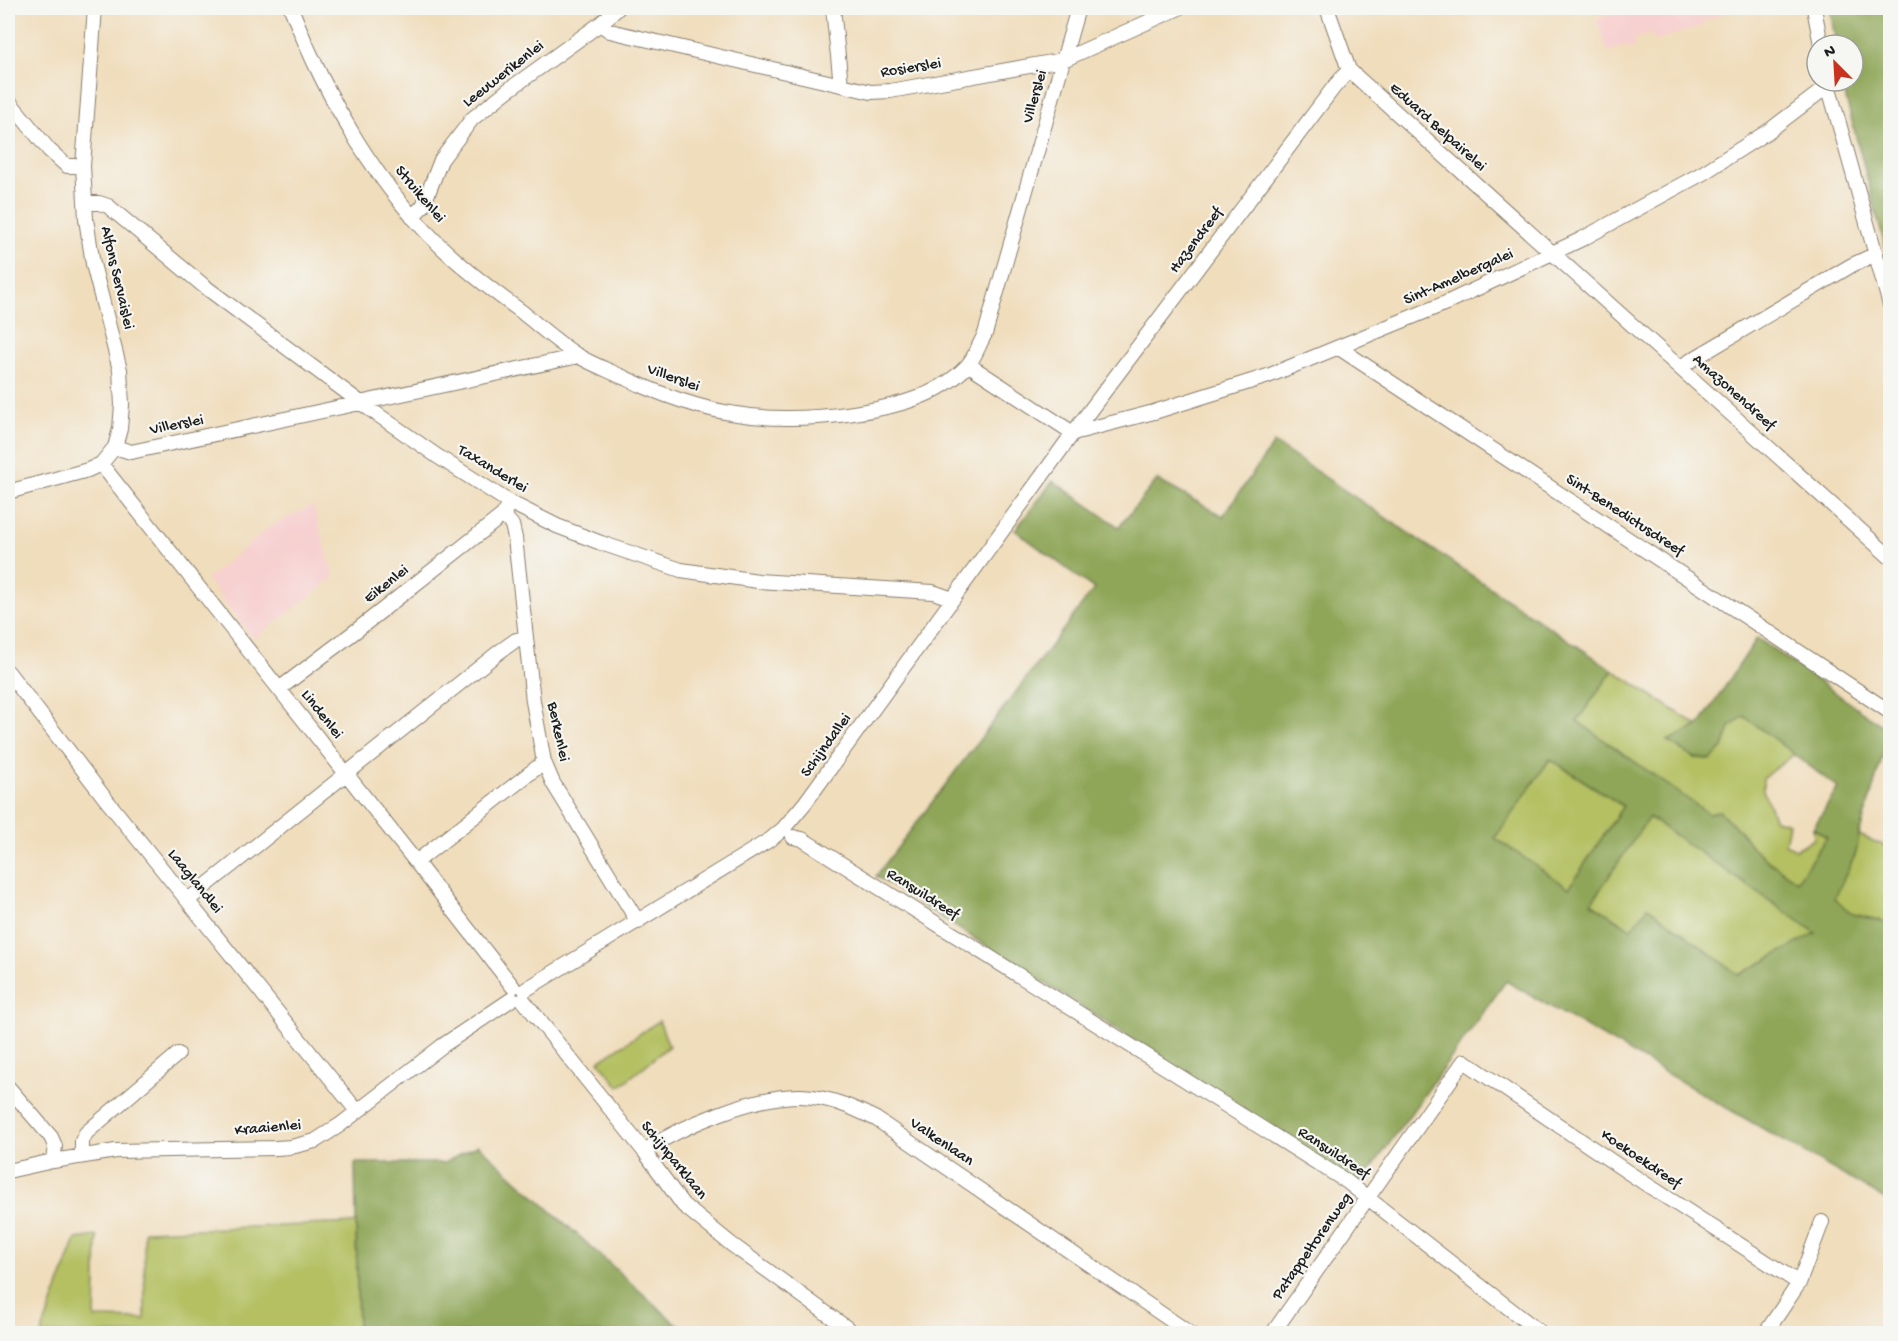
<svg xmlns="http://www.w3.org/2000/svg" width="1898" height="1341" viewBox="0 0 1898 1341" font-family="'Gochi Hand',sans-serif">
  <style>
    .built { fill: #f7d0d0 }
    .green { fill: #b4c062; stroke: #686e3f; stroke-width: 1.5 }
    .forest { fill: #8fa658; stroke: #56613a; stroke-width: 1.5; fill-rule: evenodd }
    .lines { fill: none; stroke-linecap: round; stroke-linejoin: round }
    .minor-casing { stroke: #867c6c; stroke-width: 16 }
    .minor { stroke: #fff; stroke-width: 14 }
    .labels { text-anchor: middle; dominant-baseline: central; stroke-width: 4.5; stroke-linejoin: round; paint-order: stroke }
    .street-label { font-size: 16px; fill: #1c1c1c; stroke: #f6f6f2 }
  </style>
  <rect width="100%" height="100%" fill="#f6f6f2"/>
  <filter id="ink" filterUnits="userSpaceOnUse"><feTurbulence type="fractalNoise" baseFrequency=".0167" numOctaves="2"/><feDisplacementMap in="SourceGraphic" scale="12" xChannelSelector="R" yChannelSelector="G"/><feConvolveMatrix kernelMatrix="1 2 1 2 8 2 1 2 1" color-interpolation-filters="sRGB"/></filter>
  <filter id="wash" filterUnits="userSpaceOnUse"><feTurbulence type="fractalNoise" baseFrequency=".008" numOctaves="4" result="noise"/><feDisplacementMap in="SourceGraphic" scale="24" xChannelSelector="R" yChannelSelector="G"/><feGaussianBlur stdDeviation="1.35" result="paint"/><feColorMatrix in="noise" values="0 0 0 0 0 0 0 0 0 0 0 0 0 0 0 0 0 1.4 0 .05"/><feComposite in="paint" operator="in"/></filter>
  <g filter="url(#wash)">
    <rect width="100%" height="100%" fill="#f0ddbc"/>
    <!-- built -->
    <path class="built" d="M 1623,8 L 1720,8 L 1722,15 L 1702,21 L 1704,25 L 1654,41 L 1651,34 L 1633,39 L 1635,47 L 1629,49 L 1627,45 L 1608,52 L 1597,20 Z
      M 313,505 L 334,577 L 254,639 L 207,579 L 270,527 Z"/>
    <!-- green -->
    <path class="green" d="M 1613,670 L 1698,726 L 1668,741 L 1695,758 L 1711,759 L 1723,748 L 1730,727 L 1744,716 L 1794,754 C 1784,764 1772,768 1763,779 L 1763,790 L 1775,820 L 1789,823 L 1785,844 L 1796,849 L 1814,839 L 1813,828 L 1827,837 L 1798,881 L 1768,861 L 1752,847 L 1741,832 L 1719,811 L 1709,815 L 1577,721 Z
      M 1550,759 L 1623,806 L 1569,888 L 1494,838 Z
      M 1648,817 L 1817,933 L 1739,975 L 1648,907 L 1631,930 L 1591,903 Z
      M 1859,835 L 1890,848 L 1890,923 L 1853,914 L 1833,899 L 1856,853 Z
      M 659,1021 L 669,1046 L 619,1087 L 599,1061 Z
      M 356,1223 L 358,1333 L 41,1334 L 76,1239 L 97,1236 L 95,1318 L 145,1319 L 144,1231 Z"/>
    <!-- forest -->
    <path class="forest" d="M 1830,8 L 1890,8 L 1890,265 L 1843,87 L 1842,81 L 1853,81 L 1853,45 L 1836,45 Z
      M 1274,443 L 1613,670 L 1577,721 L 1709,814 L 1719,811 L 1741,832 L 1752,847 L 1768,861 L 1797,881 L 1827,837 L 1813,828 L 1838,788 L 1744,716 L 1730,727 L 1723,748 L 1711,759 L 1695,758 L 1667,741 L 1699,726 L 1757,638 L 1890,731 L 1859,835 L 1856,853 L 1834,899 L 1853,914 L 1890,923 L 1890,1202 L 1506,981 L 1358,1187 L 1126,1035 L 876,876 L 1094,589 L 1015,530 L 1053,481 L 1119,527 L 1157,480 L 1223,516 ZM 1550,759 L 1623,806 L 1569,888 L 1495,838 ZM 1649,817 L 1816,933 L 1739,975 L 1648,907 L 1631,929 L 1591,903 Z
      M 478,1145 L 673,1321 L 690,1333 L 358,1333 L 355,1163 L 444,1163 Z"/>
  </g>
  <g filter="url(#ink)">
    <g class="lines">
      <defs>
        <path id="minor" d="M 291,8 C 325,96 379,191 450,255 C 473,276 497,294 522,312 C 540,327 559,344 580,357 C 594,365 610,371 625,378 C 702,414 763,425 847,414 C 889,408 936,399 967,366 C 975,358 979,344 985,334 L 1078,8
          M 833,8 L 841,85
          M 1327,8 L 1349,70 L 1890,557
          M 1814,8 L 1821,45
          M 600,24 L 610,31 L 871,92 L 890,91 L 1063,60 L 1179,8
          M 1827,81 L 1890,305
          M 8,100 L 49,150 L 67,166 L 83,166
          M 85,203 L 99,203 L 108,206 L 204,286 L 361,403 L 437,456 L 509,502 L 557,526 L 601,543 L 681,570 L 758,581 L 933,592 L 953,599
          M 412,217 L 423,206 L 441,160 L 472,119 L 507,91 L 600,24 L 618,8
          M 1339,348 L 1890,712
          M 969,365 L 1073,433
          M 1680,367 L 1852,265 L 1876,254
          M 1073,433 L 1154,412 L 1268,376 L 1446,303 L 1582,239 L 1703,173 L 1770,130 L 1820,92 L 1828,88
          M 115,447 L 131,452 L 579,356
          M 101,464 L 416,862 L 513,987
          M 8,492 L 88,470 L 101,464 L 115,447 L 120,429 L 122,405 L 120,370 L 93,264 L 86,219 L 83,166 L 95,8
          M 503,515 L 512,525 L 515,538 L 533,701 L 544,762 L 553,783 L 638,922
          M 8,672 L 104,797 L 357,1111
          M 279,689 L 357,630 L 503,515 L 507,507
          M 793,837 L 802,839 L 1346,1181 L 1542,1334
          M 416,862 L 544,762
          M 188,900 L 499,652 L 516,640 L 526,638
          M 525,990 L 771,839 L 783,829 L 805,803 L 1073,433 L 1334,87 L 1349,70
          M 523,1000 L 644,1151 L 683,1205 L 731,1244 L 855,1334
          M 8,1087 L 51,1137 L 55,1146 L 53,1161
          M 644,1151 C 682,1126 754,1095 801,1096 C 829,1097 852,1107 876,1119 L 1191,1334
          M 82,1156 L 82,1141 L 86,1133 L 178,1054
          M 8,1171 L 53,1161 L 116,1151 L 276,1148 L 291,1147 L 315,1141 L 340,1125 L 442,1046 L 512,999
          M 1272,1334 L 1464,1061 L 1629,1173 L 1799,1283
          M 1765,1334 L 1799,1283 L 1822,1222"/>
      </defs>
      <!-- minor casing -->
      <use href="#minor" class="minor-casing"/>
      <!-- minor -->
      <use href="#minor" class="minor"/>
    </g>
  </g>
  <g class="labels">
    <!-- street labels -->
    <g class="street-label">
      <text transform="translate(911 69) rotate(-9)">Rosierslei</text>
      <text transform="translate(504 75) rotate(-38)">Leeuwerikenlei</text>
      <text transform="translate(1036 97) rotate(-74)">Villerslei</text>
      <text transform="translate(1437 128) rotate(42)">Eduard Belpairelei</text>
      <text transform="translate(419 195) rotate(50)">Struikenlei</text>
      <text transform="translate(1197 241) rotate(-53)">Hazendreef</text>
      <text transform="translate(116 278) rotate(77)">Alfons Servaislei</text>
      <text transform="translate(1459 278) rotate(-24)">Sint-Amelbergalei</text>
      <text transform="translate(673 379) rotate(20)">Villerslei</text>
      <text transform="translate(1733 393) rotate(42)">Amazonendreef</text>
      <text transform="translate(177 426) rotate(-11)">Villerslei</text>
      <text transform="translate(492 470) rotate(31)">Taxanderlei</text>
      <text transform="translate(1624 516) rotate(33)">Sint-Benedictusdreef</text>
      <text transform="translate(387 585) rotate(-38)">Eikenlei</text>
      <text transform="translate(321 715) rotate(52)">Lindenlei</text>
      <text transform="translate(557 732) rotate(78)">Berkenlei</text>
      <text transform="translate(827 746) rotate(-54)">Schijndallei</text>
      <text transform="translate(194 882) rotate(51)">Laaglandlei</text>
      <text transform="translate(922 895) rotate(32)">Ransuildreef</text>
      <text transform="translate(268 1129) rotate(-5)">Kraaienlei</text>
      <text transform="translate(941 1143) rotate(34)">Valkenlaan</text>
      <text transform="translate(1333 1154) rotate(33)">Ransuildreef</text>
      <text transform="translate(1640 1160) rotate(34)">Koekoekdreef</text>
      <text transform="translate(673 1161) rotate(51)">Schijnparklaan</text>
      <text transform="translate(1313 1247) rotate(-55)">Patappeltorenweg</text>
    </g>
  </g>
  <!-- margin -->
  <rect width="1898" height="1341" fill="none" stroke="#f6f6f2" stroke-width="30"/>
  <!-- north arrow -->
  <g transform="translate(1835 63) rotate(336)"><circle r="28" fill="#f6f6f2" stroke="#9f9f9c" stroke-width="1.5"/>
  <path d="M0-4.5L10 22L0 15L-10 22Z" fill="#c8321e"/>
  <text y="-9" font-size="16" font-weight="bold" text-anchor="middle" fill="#1c1c1c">N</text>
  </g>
</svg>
